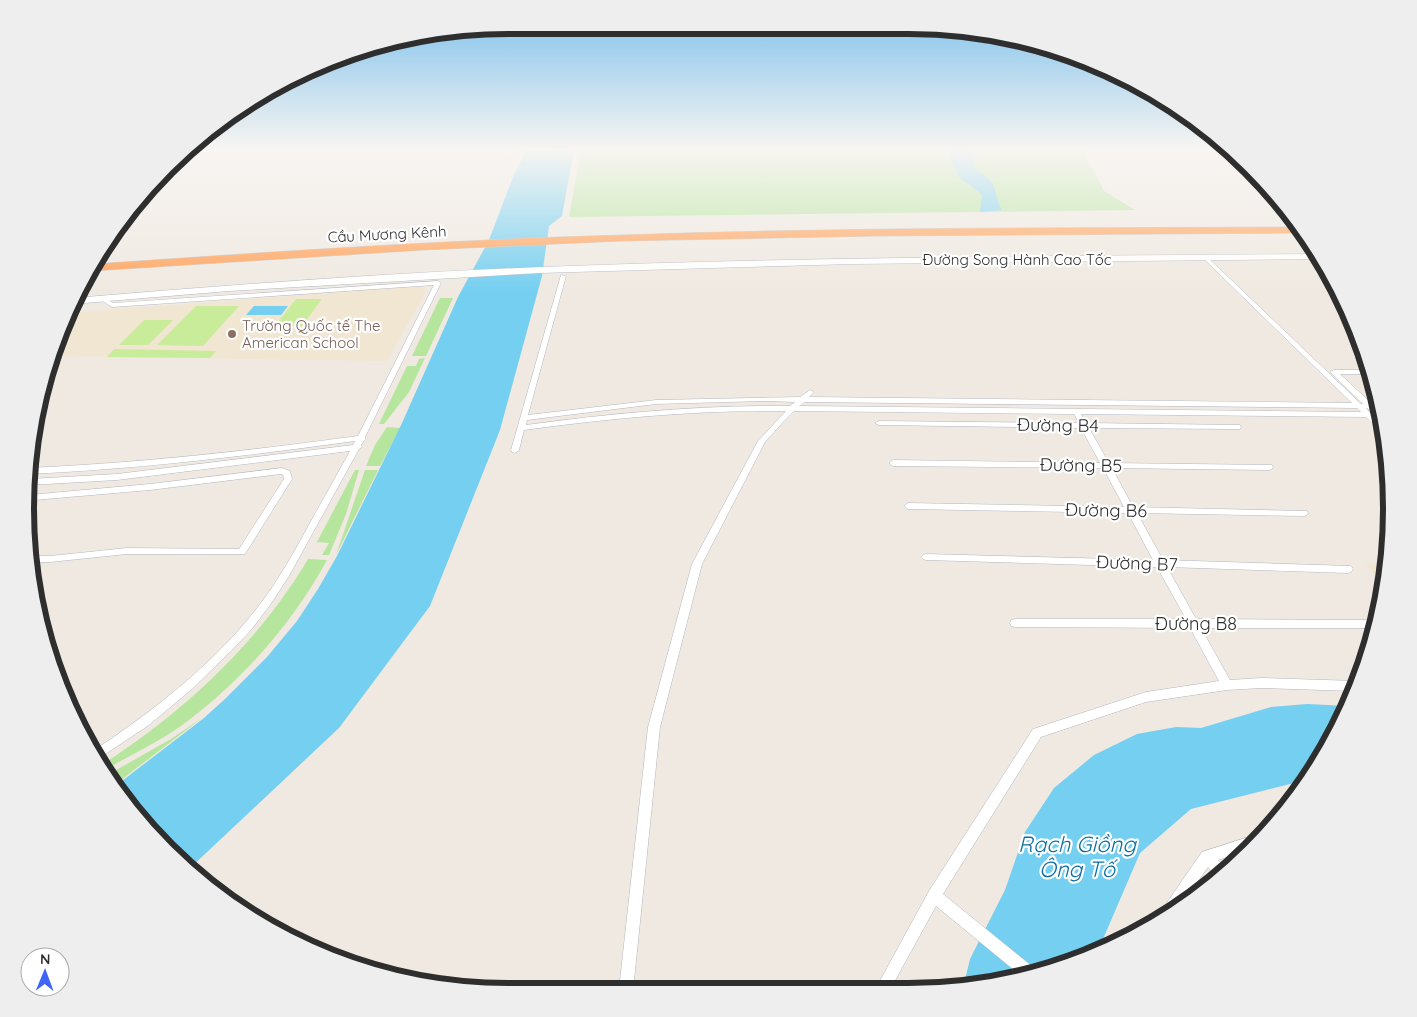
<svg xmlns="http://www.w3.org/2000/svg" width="1417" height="1017" viewBox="0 0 1417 1017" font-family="Quicksand,sans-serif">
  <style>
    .education { fill: #f0e6d1 }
    .green { fill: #b6e59e }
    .pitch { fill: #c9ec9a }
    .water { fill: #75cff0 }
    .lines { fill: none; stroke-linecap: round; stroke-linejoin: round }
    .street-casing { stroke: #b4b7c1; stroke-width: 1 }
    .secondary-casing { stroke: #b4b7c1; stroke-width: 1 }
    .highway-casing { stroke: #c9c9c9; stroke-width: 1 }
    .street { fill: #fff; fill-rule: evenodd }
    .secondary { fill: #fff; fill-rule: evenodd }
    .highway { fill: #ffa35c; fill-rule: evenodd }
    .education-dot { fill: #8d6e63; stroke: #fff; stroke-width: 2 }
    .labels { text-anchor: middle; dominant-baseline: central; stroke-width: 4.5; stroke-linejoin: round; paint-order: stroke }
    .far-street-label { font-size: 15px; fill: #2e2e2e; stroke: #fff }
    .far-education-label { font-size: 15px; fill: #785e54; stroke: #fff; text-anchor: start }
    .street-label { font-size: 18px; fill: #2e2e2e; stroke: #fff }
    .near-water-label { font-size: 22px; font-style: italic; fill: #0d6fa3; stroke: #fff }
    .rim { fill: none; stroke: #2e2e2e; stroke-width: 6 }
  </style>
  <rect width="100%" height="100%" fill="#efe9e1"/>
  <!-- education -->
  <path class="education" d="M 411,287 L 421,287 L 426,291 L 387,361 L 56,356 L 69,313 Z
    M 1366,564 L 1387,565 L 1383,586 Z"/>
  <!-- green -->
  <path class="green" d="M 581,149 L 1082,149 L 1104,191 L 1135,210 L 569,217 Z
    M 440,298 L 453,298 L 426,356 L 412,356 Z
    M 425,358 L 409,392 L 384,424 L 379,424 L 407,366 L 416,366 L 419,359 Z
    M 387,427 L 400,428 L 380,466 L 366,466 L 375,445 Z
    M 355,470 L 359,470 L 346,514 L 329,555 L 322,555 L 329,543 L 317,542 Z
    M 365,470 L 378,470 L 336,555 Z
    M 308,559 L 327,560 C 292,625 238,685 178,728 C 156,743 131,755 108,768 L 105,763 C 186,710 259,642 308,559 Z
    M 202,718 L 117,783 L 111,773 L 171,739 Z"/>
  <!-- pitch -->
  <path class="pitch" d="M 296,299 L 322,299 L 302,326 L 275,326 Z
    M 196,306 L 239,306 L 203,346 L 157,345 Z
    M 144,320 L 173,320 L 148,345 L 119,345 Z
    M 114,349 L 216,351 L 210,358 L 107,357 Z"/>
  <!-- water -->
  <path class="water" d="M 574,149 L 562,216 L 549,226 L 542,276 L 500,430 L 430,606 L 339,728 L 189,869 L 145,827 L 118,784 L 204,718 L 225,699 L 267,657 L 297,621 L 318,589 L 337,556 L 402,423 L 458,297 L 489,240 L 515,172 L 527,150 Z
    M 969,149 L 977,156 L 973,159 C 971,171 983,173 990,180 C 997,188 996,201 1002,210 L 980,212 L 982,196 L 980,193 L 960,178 L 946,149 Z
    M 254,306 L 288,306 L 281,315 L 246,315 Z
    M 1307,704 L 1348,706 L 1342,723 L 1306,780 L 1191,809 L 1140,853 L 1097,953 L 1094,955 L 972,988 L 963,988 L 970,959 L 1005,890 L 1025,832 L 1054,788 L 1094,755 L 1137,734 L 1176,727 L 1201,728 L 1271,707 Z"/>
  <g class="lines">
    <defs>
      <path id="street" d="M 1205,255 L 1361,404 L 1363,404 L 1330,372 L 1334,370 L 1370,370 L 1371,374 L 1340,374 L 1372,404 L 1378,404 L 1379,408 L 1372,410 L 1366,408 L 1370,413 L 1380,413 L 1381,417 L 1375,417 L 1383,425 L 1385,432 L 1381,432 L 1366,417 L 1081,414 L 1086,423 L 1240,425 L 1241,427 L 1240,429 L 1237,429 L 1089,428 L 1109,463 L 1272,465 L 1273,467 L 1272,469 L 1269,470 L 1112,468 L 1133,507 L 1307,511 L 1308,513 L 1307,515 L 1304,516 L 1137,513 L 1163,560 L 1351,566 L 1353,569 L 1351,572 L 1348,573 L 1167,567 L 1196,619 L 1378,620 L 1376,628 L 1201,628 L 1230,680 L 1261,678 L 1356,681 L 1357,682 L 1354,691 L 1261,688 L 1227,690 L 1146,702 L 1041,737 L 943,894 L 1034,968 L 1035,971 L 1020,975 L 936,906 L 891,988 L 876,988 L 929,891 L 1033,729 L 1146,692 L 1219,681 L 1190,628 L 1015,627 L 1011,626 L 1010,623 L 1011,620 L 1015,619 L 1186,619 L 1157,567 L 926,560 L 923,559 L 921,557 L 923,555 L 926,554 L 1153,560 L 1128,513 L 908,509 L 904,506 L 908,503 L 1124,507 L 1103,468 L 893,466 L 889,463 L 893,460 L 1100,463 L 1081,428 L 879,425 L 875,423 L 879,421 L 1079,423 L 1074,414 L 794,411 L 783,422 L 765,442 L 702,564 L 660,727 L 633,990 L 619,990 L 648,727 L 692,564 L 758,441 L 786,411 C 698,410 611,418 524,430 L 519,450 L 515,453 L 512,452 L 511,450 L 561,275 L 566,276 L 528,415 L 656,400 L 800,397 L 810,390 L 814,392 L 809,397 L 1352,403 L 1203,258 L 1202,257 ZM 765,401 L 795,402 L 790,406 C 702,405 613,413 526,425 L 527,420 L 656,404 ZM 804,402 L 1357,408 L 1361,412 L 799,406 Z
        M 438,281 L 441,283 L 365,437 L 366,438 L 361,445 L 362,447 L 359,449 L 289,576 L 268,608 L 251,630 L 232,650 L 192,689 L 149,725 L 101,757 L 96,749 C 160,706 224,656 269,592 C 284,570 297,547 310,523 C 323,499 337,475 350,451 L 117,480 L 29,485 L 29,479 L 117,474 L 353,445 L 355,441 C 246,456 138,469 29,474 L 29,468 C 139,463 248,451 358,436 L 434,285 L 112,307 L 99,299 L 99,297 L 103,297 L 113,303 Z
        M 282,468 L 290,471 L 292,479 L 245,554 L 127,554 L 50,562 L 29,562 L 29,556 L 50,556 L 127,548 L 239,549 L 284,479 L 283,475 L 281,474 L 150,490 L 34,500 L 29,503 L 29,495 L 150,484 Z
        M 1258,834 L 1262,835 L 1248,850 L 1218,860 L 1228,870 L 1227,872 L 1217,878 L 1208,867 L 1187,897 L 1168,909 L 1166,906 L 1168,901 L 1202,852 Z"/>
      <path id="secondary" d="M 1318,254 L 1322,259 L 852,264 L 540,273 L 229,291 L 72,304 L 74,298 C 230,285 386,273 542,267 C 801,257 1060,256 1318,254 Z"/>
      <path id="highway" d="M 1299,227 L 1303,233 L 876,236 L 621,241 L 423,250 L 91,271 L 95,264 C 270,252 445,240 621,235 C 847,227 1073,228 1299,227 Z"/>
    </defs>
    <!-- street casing -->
    <use href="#street" class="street-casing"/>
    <!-- secondary casing -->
    <use href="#secondary" class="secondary-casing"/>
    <!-- highway casing -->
    <use href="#highway" class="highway-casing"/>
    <!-- street -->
    <use href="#street" class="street"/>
    <!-- secondary -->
    <use href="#secondary" class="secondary"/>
    <!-- highway -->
    <use href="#highway" class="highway"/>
  </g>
  <!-- sky -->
  <linearGradient id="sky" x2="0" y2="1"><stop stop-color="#7abfeb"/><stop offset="0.51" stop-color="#f8f5f2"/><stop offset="1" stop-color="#f8f5f2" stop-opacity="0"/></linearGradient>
  <rect width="1417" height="292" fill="url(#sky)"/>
  <!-- markers -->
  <circle class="education-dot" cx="232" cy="334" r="5"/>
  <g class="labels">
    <!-- far-street labels -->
    <g class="far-street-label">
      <text transform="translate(387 234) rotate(-3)">Cầu Mương Kênh</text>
      <text x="1017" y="259">Đường Song Hành Cao Tốc</text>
    </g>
    <!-- far-education labels -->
    <g class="far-education-label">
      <text x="242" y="325">Trường Quốc tế The<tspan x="242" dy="17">American School</tspan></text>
    </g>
    <!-- street labels -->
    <g class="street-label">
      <text transform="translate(1058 425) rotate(1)">Đường B4</text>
      <text transform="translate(1081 465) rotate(1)">Đường B5</text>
      <text transform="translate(1106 510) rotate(1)">Đường B6</text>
      <text transform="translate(1137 563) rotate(2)">Đường B7</text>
      <text x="1196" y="623">Đường B8</text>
    </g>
    <!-- near-water labels -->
    <g class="near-water-label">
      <text x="1077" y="844">Rạch Giồng<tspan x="1077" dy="25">Ông Tố</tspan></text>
    </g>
  </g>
  <!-- crop -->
  <path d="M0 0H1417V1017H0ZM508 34H909A474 474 0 0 1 1383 508V509A474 474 0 0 1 909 983H508A474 474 0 0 1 34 509V508A474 474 0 0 1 508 34Z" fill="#eee" fill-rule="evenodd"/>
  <path class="rim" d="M508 34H909A474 474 0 0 1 1383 508V509A474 474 0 0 1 909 983H508A474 474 0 0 1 34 509V508A474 474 0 0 1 508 34Z"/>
  <!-- north arrow -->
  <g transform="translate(45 972) rotate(1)"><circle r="24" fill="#ffffff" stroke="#ababab"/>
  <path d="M0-4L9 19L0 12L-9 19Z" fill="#4264fb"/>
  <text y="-8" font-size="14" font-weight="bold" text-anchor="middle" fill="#2e2e2e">N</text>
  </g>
</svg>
